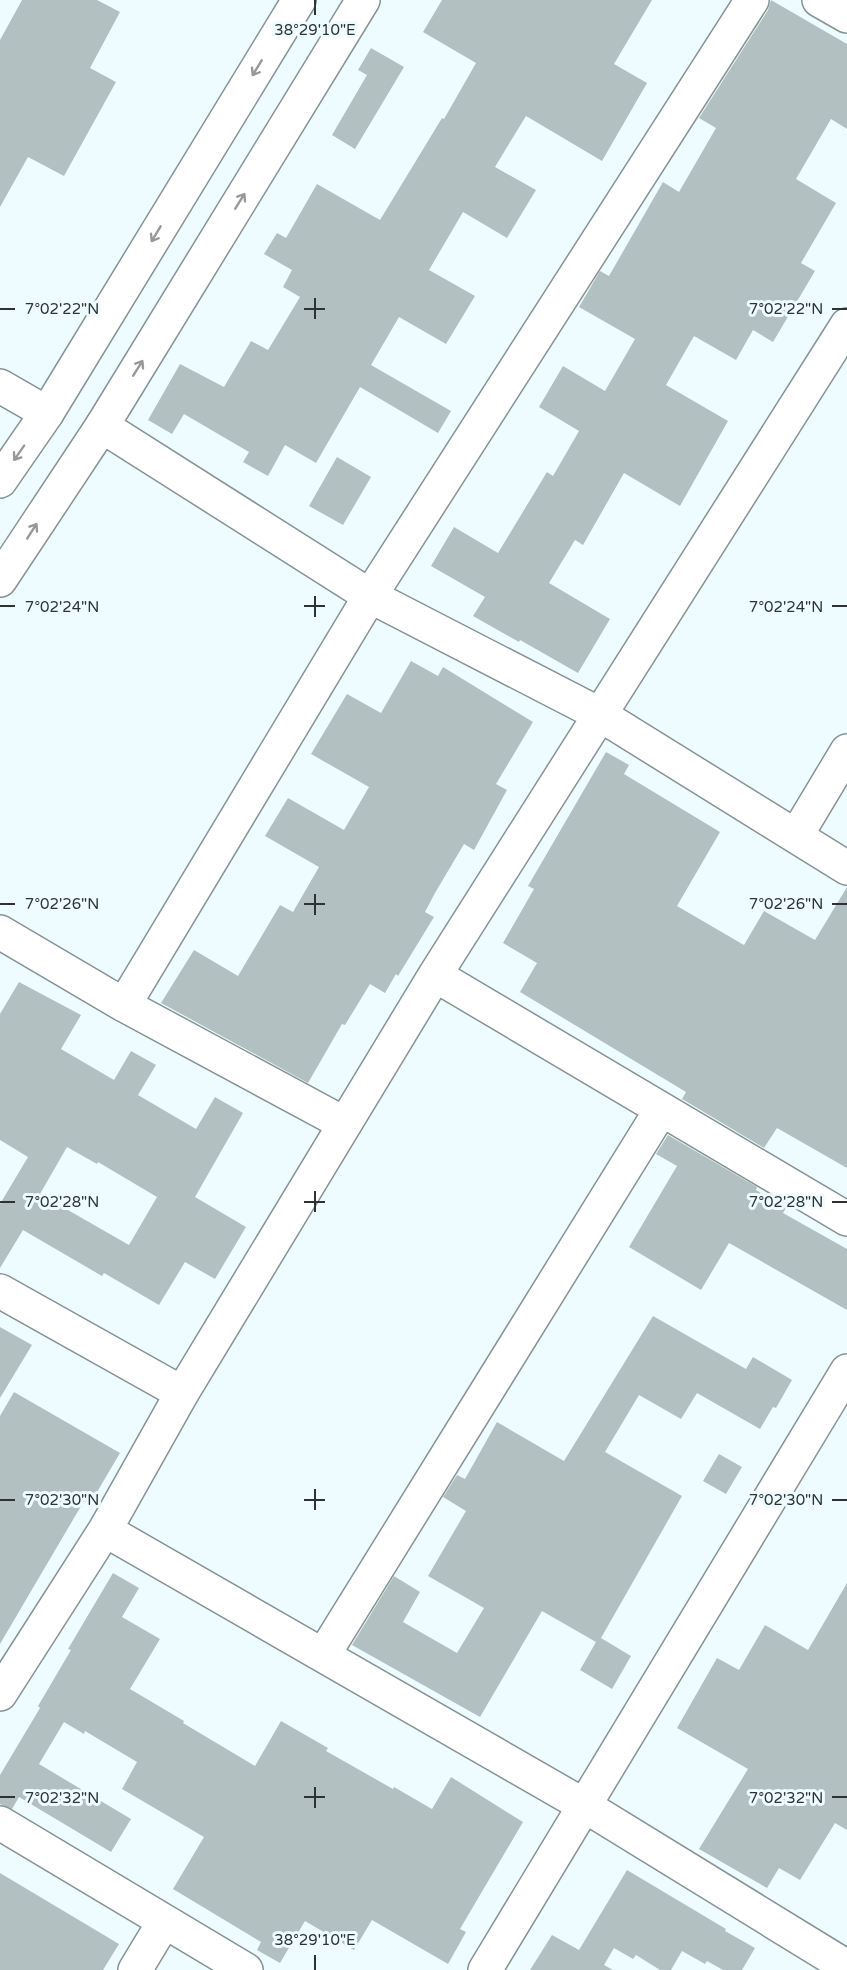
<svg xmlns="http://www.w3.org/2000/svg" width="847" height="1970" viewBox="0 0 847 1970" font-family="'Varela Round',sans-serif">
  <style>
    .building { fill: #b3c0c2; fill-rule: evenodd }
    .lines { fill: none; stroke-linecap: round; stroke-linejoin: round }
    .minor-casing { stroke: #869395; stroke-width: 36 }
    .major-casing { stroke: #869395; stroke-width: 36 }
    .minor { stroke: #fff; stroke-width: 33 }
    .major { stroke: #fff; stroke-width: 33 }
    .oneway { stroke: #969899 }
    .ticks { fill: none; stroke: #2d3233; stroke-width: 2 }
    .ticks-label { font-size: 15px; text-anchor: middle; fill: #2d3233; stroke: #effcff; stroke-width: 6; stroke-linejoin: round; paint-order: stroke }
  </style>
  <rect width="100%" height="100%" fill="#effcff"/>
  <!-- building -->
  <path class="building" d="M 22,0 L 97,0 L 120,12 L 90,68 L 116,82 L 64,176 L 28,157 L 0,207 L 0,40 Z
    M 442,0 L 652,0 L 614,64 L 647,83 L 602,161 L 526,116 L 495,167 L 536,190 L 507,238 L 463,212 L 429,270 L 475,296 L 446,344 L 399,317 L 371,365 L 451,411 L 438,433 L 360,387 L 316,463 L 285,445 L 268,476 L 243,462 L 249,452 L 184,414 L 172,434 L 148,420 L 180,364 L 224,387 L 251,341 L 268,350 L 300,297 L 283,287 L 292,270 L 264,254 L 277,233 L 286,238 L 317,184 L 380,220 L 442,118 L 444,119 L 476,63 L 423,32 Z
    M 771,0 L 847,44 L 847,129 L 831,119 L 796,179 L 836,203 L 801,263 L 815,271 L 773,342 L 753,330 L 736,360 L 694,336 L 666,385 L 728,421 L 680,506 L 624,473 L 583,545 L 575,540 L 549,583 L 610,619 L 578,673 L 520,640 L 519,642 L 473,616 L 485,597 L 431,566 L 454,527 L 498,553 L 547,472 L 553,476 L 579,431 L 539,407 L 563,366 L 605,391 L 635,339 L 579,307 L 600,271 L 609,276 L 663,182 L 679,192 L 716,128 L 699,118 L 768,10 Z
    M 371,48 L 404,67 L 355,149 L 332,135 L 367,75 L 358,70 Z
    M 337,457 L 371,477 L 343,525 L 309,506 Z
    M 411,661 L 438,676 L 443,667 L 533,722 L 496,784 L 507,790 L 474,850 L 464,844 L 435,893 L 425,912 L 434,917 L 398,976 L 396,974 L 385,993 L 370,984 L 345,1025 L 342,1024 L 308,1083 L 161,1003 L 194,950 L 238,976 L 280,905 L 293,912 L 319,867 L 265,836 L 288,798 L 344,830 L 369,787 L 311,754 L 347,694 L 381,713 Z
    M 606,752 L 629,765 L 624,774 L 720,832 L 677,906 L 744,945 L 764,911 L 815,940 L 847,887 L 847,1168 L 777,1128 L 764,1148 L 682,1099 L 686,1092 L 520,992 L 537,963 L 503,943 L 534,889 L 528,886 Z
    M 19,982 L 81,1015 L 61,1049 L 114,1080 L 131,1051 L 156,1065 L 138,1095 L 196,1129 L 215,1097 L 243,1113 L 195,1197 L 246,1227 L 215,1279 L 185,1262 L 159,1305 L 104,1273 L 102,1276 L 23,1230 L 0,1268 L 0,1204 L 28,1157 L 0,1140 L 0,1014 ZM 67,1147 L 97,1164 L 98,1162 L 157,1197 L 129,1245 L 40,1194 Z
    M 668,1135 L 757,1187 L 756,1190 L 786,1208 L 783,1213 L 847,1249 L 847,1310 L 729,1243 L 701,1290 L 629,1247 L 677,1166 L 656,1154 Z
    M 653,1316 L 746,1369 L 753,1357 L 792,1380 L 776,1408 L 773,1407 L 760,1429 L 697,1393 L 681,1419 L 639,1395 L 605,1452 L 682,1496 L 601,1638 L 631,1656 L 612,1689 L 580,1670 L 596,1642 L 542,1611 L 480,1717 L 352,1645 L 394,1576 L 420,1592 L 403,1622 L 457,1653 L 484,1608 L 428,1576 L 466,1511 L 443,1497 L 457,1475 L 465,1479 L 497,1422 L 564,1461 Z
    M 0,1327 L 32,1345 L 0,1398 Z
    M 14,1392 L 120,1453 L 90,1504 L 84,1501 L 0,1644 L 0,1416 Z
    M 719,1454 L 742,1467 L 726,1494 L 703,1481 Z
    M 113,1573 L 139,1588 L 122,1617 L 160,1639 L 130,1689 L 184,1721 L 183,1723 L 255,1766 L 281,1721 L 328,1748 L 326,1751 L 393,1789 L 394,1787 L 432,1809 L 451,1777 L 523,1822 L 460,1929 L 466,1932 L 448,1964 L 372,1920 L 354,1950 L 305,1921 L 280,1963 L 257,1950 L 261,1942 L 173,1889 L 204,1837 L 122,1789 L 137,1762 L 85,1731 L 84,1734 L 64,1722 L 39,1764 L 131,1819 L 111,1852 L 19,1797 L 12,1809 L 0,1804 L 0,1775 L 40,1708 L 38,1706 L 71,1650 L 68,1649 Z
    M 847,1583 L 847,1830 L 835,1823 L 800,1880 L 779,1868 L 767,1888 L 699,1849 L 748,1769 L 677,1728 L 717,1658 L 739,1670 L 765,1625 L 808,1650 Z
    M 627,1870 L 726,1929 L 725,1931 L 755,1948 L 742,1970 L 723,1970 L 707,1961 L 705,1964 L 682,1951 L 671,1970 L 660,1970 L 636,1955 L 633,1959 L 614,1948 L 604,1965 L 613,1970 L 530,1970 L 552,1935 L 579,1950 Z
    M 0,1873 L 119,1944 L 103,1970 L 0,1970 Z"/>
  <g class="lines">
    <defs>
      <path id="minor" d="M 819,0 L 847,16
        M 0,386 L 47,413
        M 102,426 L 370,596 L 599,714 L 847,868
        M 796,836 L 847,751
        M 0,932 L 124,1005 L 345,1124
        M 435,975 L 847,1219
        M 124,1005 L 370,596 L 752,0
        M 0,1291 L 182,1393
        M 105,1530 L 585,1806 L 847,1967
        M 324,1654 L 661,1110
        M 0,1694 L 105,1530 L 182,1393 L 435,975 L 847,325
        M 0,1823 L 246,1970
        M 135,1970 L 164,1922
        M 485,1970 L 847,1371"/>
      <path id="major" d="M 0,481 L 47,413 L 299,0
        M 0,580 L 102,426 L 363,0"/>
    </defs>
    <!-- minor casing -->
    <use href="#minor" class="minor-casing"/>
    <!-- major casing -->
    <use href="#major" class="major-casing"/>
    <!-- minor -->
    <use href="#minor" class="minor"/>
    <!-- major -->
    <use href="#major" class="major"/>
  </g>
  <!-- one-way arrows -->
  <defs><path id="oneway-shaft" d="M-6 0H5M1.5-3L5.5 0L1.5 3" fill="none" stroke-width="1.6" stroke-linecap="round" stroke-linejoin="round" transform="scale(1.5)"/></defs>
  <g class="oneway">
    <use href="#oneway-shaft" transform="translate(257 68) rotate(121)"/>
    <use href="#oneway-shaft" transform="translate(240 201) rotate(-58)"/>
    <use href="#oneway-shaft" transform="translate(156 234) rotate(121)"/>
    <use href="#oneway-shaft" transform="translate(138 368) rotate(-58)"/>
    <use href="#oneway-shaft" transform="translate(19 453) rotate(125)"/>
    <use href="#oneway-shaft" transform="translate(32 531) rotate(-57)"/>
  </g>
  <!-- ticks -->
  <path class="ticks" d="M 315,0 L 315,15M 315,298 L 315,319M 0,309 L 15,309M 304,309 L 325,309M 832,309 L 847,309M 315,596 L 315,617M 0,606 L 15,606M 304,606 L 325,606M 832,606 L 847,606M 315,894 L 315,915M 0,904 L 15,904M 304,904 L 325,904M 832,904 L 847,904M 315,1191 L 315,1212M 0,1202 L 15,1202M 304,1202 L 325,1202M 832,1202 L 847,1202M 315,1489 L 315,1510M 0,1500 L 15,1500M 304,1500 L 325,1500M 832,1500 L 847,1500M 315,1787 L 315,1808M 0,1797 L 15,1797M 304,1797 L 325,1797M 832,1797 L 847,1797M 315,1955 L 315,1970"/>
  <g class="ticks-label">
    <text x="315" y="35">38°29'10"E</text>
    <text x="786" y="314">7°02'22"N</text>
    <text x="62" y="314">7°02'22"N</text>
    <text x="786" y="612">7°02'24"N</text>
    <text x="62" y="612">7°02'24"N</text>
    <text x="62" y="909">7°02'26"N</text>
    <text x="786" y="909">7°02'26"N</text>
    <text x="786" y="1207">7°02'28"N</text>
    <text x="62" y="1207">7°02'28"N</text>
    <text x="62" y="1505">7°02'30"N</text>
    <text x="786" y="1505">7°02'30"N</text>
    <text x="786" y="1803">7°02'32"N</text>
    <text x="62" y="1803">7°02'32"N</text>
    <text x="315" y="1945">38°29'10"E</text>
  </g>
</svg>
